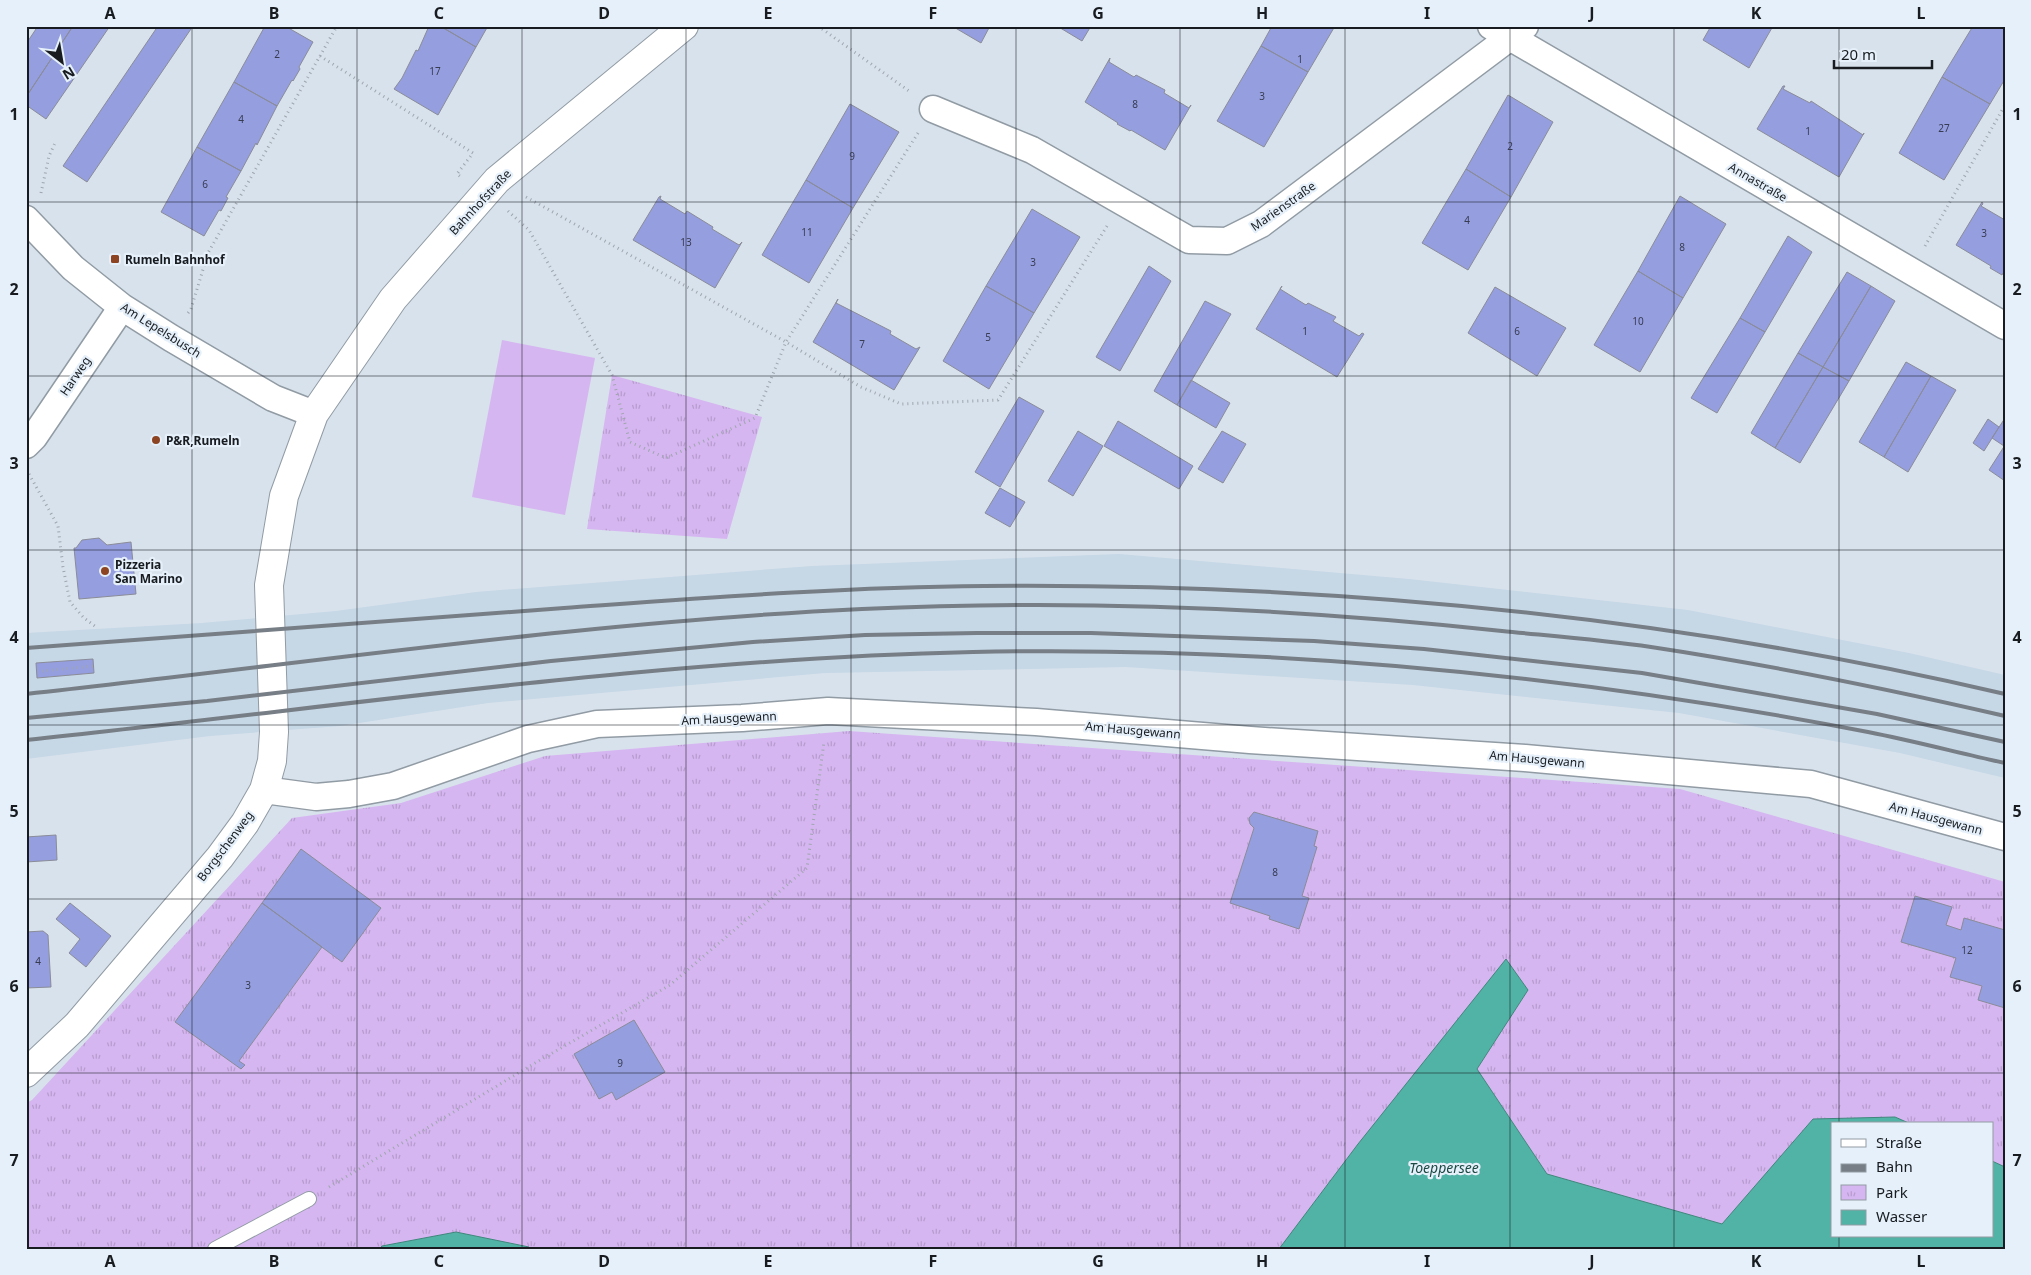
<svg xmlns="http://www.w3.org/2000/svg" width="2031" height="1275" viewBox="0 0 2031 1275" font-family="'Noto Sans',sans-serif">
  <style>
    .built { fill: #c6d7e6 }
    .grass { fill: #d6b6f0 }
    .park { fill: url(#park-tufts) }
    .water { fill: #51b3a5; stroke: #40867d }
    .building { fill: #959edf; stroke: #8a8c98 }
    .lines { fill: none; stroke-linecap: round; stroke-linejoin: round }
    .lane-casing { stroke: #919ba4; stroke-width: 16 }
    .street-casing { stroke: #919ba4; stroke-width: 29 }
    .secondary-casing { stroke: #919ba4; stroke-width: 30 }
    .path { stroke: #9ea6ae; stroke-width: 3; stroke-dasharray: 1 4; stroke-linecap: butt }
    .lane { stroke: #fff; stroke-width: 14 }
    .street { stroke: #fff; stroke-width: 26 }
    .secondary { stroke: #fff; stroke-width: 28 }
    .rail { stroke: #777e85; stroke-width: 4 }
    .grid { fill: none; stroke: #181c20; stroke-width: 1; stroke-opacity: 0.55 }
    .poi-dot { fill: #8c4422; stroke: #e5f0fa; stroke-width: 2 }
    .labels { text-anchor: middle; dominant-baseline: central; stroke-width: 4.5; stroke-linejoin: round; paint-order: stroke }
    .number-label { font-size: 10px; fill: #373c50 }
    .street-label { font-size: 12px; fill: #181c20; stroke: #e5f0fa }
    .poi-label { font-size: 12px; font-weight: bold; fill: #181c20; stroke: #e5f0fa; text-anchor: start }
    .water-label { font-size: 14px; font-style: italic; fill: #1c4842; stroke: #e5f0fa }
    .neatline { fill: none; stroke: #181c20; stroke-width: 2 }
    .grid-label { font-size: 16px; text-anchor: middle; font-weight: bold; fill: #181c20 }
  </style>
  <defs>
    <pattern id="park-tufts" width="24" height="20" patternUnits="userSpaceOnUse" patternTransform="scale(1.25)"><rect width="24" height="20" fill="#d6b6f0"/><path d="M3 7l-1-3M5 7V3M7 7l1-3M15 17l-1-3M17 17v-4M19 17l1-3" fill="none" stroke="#b79cce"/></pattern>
  </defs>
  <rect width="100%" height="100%" fill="#d8e2ec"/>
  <!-- built -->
  <path class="built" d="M 1119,554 L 1409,579 L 1688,610 L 1909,653 L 2005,675 L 2005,778 L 1900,753 L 1679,713 L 1413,685 L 1126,667 L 825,673 L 488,703 L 340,726 L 210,736 L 26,759 L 26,633 L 202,623 L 336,611 L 476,592 L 812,566 Z"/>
  <!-- grass -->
  <path class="grass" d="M 502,340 L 595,358 L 565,515 L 472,497 Z"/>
  <!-- park -->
  <path class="park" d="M 612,375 L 762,417 L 727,539 L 587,529 Z
    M 849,731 L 1680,789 L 2005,882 L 2005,1167 L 1992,1161 L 1992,1124 L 1911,1124 L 1895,1117 L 1814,1119 L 1722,1224 L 1547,1174 L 1477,1069 L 1528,990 L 1358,1144 L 1279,1249 L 530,1249 L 528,1247 L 456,1232 L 382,1246 L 379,1249 L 26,1249 L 26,1103 L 32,1100 L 292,818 L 401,803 L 545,756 Z"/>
  <!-- water -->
  <path class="water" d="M 1506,959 L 1528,990 L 1477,1069 L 1547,1174 L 1722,1224 L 1813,1119 L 1895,1117 L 1911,1124 L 1832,1124 L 1832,1236 L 1992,1236 L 1992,1161 L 2005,1167 L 2005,1249 L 1279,1249 L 1358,1144 Z
    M 456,1232 L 529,1247 L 530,1249 L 379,1249 L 382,1246 Z"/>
  <!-- building -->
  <path class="building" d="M 38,26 L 73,26 L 26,97 L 26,44 Z
    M 73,26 L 110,26 L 46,119 L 26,105 L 26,97 Z
    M 158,26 L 193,26 L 87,182 L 63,166 Z
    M 265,26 L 285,26 L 313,42 L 299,67 L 300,69 L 293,81 L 292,80 L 277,106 L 234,82 Z
    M 429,26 L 440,26 L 476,47 L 438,115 L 394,89 L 402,78 L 416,50 L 418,51 Z
    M 440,26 L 488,26 L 476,47 Z
    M 952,26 L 990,26 L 981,43 Z
    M 1057,26 L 1091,26 L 1082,41 Z
    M 1272,26 L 1335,26 L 1308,72 L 1261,46 Z
    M 1711,26 L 1773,26 L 1749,68 L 1703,40 Z
    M 1973,26 L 2005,26 L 2005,79 L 1990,104 L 1942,77 Z
    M 1261,46 L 1308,72 L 1264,147 L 1217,121 Z
    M 1110,58 L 1109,62 L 1134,77 L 1136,75 L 1165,90 L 1164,93 L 1189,108 L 1191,105 L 1165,150 L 1131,130 L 1130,131 L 1117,124 L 1118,123 L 1085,102 Z
    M 1942,77 L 1990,104 L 1944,180 L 1899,153 Z
    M 234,82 L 277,106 L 257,145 L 256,143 L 241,171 L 197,147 Z
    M 1783,86 L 1785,86 L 1783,89 L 1810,103 L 1811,101 L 1863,135 L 1864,133 L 1839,177 L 1757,129 Z
    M 1508,95 L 1553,122 L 1511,197 L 1466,169 Z
    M 850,104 L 899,132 L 853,208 L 806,180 Z
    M 197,147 L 241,171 L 226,197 L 228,198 L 221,211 L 219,210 L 204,236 L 161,212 Z
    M 1466,169 L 1511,197 L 1468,270 L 1422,243 Z
    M 806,180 L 853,208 L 809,283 L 762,255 Z
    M 661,196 L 660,199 L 685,214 L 687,211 L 713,227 L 712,229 L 739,245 L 742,242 L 715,288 L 633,240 L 659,197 Z
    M 1680,196 L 1726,224 L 1683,298 L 1638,271 Z
    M 1982,202 L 1983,204 L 1981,206 L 2005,220 L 2005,274 L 2003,273 L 2002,275 L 1990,268 L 1991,266 L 1956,245 Z
    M 1032,209 L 1080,237 L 1034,313 L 986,286 Z
    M 1788,236 L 1812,252 L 1765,332 L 1740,318 Z
    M 1149,266 L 1171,281 L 1120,371 L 1096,357 Z
    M 1638,271 L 1683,298 L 1640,372 L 1594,345 Z
    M 1847,272 L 1871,286 L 1823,367 L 1798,353 Z
    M 986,286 L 1034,313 L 989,389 L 943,361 Z
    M 1282,286 L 1280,289 L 1306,305 L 1308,303 L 1336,317 L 1333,321 L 1359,336 L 1362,333 L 1364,334 L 1337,377 L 1256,329 Z
    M 1871,286 L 1895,301 L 1849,381 L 1823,367 Z
    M 1495,287 L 1566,328 L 1537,376 L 1468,333 Z
    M 838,299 L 836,303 L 891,331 L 890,334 L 916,349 L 920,347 L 894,390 L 813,342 Z
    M 1205,301 L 1231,314 L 1177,405 L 1154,391 Z
    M 1740,318 L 1765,332 L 1717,413 L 1691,398 Z
    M 1798,353 L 1823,367 L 1775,448 L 1751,433 Z
    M 1906,362 L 1931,376 L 1884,457 L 1859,442 Z
    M 1823,367 L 1849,381 L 1800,463 L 1775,448 Z
    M 1931,376 L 1956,390 L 1908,472 L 1884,457 Z
    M 1191,380 L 1230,403 L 1216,428 L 1177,405 Z
    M 1019,397 L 1044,411 L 1000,487 L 975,472 Z
    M 2005,418 L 2005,445 L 2004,446 L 1992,438 Z
    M 1988,419 L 1999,427 L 1984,451 L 1973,443 Z
    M 1118,421 L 1193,466 L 1179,489 L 1104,446 Z
    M 1078,431 L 1103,446 L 1073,496 L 1048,481 Z
    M 1222,431 L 1246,444 L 1223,483 L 1198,469 Z
    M 2005,445 L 2005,481 L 1989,470 Z
    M 1000,488 L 1025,502 L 1010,527 L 985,513 Z
    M 99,538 L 107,545 L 131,542 L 136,594 L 79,599 L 74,548 L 76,548 L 82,540 Z
    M 93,659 L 94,673 L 37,678 L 36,663 Z
    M 1254,812 L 1318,831 L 1314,846 L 1317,847 L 1302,896 L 1309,898 L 1299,929 L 1269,919 L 1270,916 L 1230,903 L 1254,828 L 1250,824 L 1249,818 Z
    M 56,835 L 57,860 L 26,862 L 26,837 Z
    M 301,849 L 381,908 L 342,962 L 262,903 Z
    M 1915,896 L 1952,907 L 1946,925 L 1961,930 L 1964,918 L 2005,930 L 2005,1008 L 1978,1000 L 1982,986 L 1950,977 L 1956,958 L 1901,942 Z
    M 70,903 L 111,936 L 86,967 L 69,953 L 80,939 L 56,919 Z
    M 262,903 L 322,947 L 239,1061 L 245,1065 L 241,1069 L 175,1022 Z
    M 43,931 L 48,935 L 51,987 L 26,988 L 26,932 Z
    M 634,1020 L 665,1072 L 616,1100 L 612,1092 L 599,1099 L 574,1054 Z"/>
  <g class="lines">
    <defs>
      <path id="lane" d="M 215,1249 L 309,1199"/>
      <path id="street" d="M 1491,26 L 2005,326
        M 933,109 L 1032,150 L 1189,240 L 1227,241 L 1261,224 L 1525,26
        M 26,219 L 73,268 L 122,307 L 171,338 L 273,398 L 314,414
        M 26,445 L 34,437 L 122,307
        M 264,790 L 316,797 L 349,794 L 393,786 L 528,739 L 597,724 L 742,718 L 828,711 L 1036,722 L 1250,740 L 1525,758 L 1811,784 L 2005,837"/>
      <path id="secondary" d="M 26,1073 L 77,1025 L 220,857 L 245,823 L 264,790 L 272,761 L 274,732 L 269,585 L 284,496 L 314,414 L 393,299 L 497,180 L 684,26"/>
    </defs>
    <!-- lane casing -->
    <use href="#lane" class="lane-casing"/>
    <!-- street casing -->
    <use href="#street" class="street-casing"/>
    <!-- secondary casing -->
    <use href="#secondary" class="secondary-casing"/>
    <!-- path -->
    <path class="path" d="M 818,26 L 909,91
      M 320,56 L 473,153 L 457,174 L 461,177
      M 41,193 L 49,156 L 55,143
      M 526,197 L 786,342 L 861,387 L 901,404 L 998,400 L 1107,226
      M 508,211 L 529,230 L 612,375 L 630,442 L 666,458 L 755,418 L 786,342 L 918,133
      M 1925,246 L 2005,105
      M 188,313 L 191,309 L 208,253 L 337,26
      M 29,474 L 58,526 L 63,567 L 70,602 L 84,618 L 96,627
      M 42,671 L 94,666
      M 329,1187 L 530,1066 L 670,985 L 807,868 L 824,742"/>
    <!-- lane -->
    <use href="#lane" class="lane"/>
    <!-- street -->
    <use href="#street" class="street"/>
    <!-- secondary -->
    <use href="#secondary" class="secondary"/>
    <!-- rail -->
    <path class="rail" d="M 26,648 C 206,635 385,620 564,608 C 704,598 844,587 984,586 C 1326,583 1671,616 2005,694
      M 26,694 C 304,664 583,622 862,609 C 1075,599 1290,608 1502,631 C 1552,636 1602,640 1651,647 C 1770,665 1888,689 2005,716
      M 26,718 L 207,701 L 551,661 L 753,642 L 865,635 L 977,633 L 1091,633 L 1314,641 L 1424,649 L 1642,673 L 1877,714 L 2005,742
      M 26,740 C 341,707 655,659 973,652 C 1272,646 1574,675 1868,732 C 1914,741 1959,753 2005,763"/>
  </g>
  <!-- grid -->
  <path class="grid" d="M 192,26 L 192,1249M 357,26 L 357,1249M 522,26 L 522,1249M 686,26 L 686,1249M 851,26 L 851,1249M 1016,26 L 1016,1249M 1180,26 L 1180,1249M 1345,26 L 1345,1249M 1510,26 L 1510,1249M 1674,26 L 1674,1249M 1839,26 L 1839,1124M 26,202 L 2005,202M 26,376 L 2005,376M 26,550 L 2005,550M 26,725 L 2005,725M 26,899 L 2005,899M 26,1073 L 2005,1073M 1839,1236 L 1839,1249"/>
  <!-- markers -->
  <g class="poi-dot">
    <rect x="110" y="254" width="10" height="10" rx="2.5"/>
    <circle cx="156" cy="440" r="5"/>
    <circle cx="105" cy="571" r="5"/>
  </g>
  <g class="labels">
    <!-- number labels -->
    <g class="number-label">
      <text x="277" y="54">2</text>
      <text x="1300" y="59">1</text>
      <text x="435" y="71">17</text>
      <text x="1262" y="96">3</text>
      <text x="1135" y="104">8</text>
      <text x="241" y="119">4</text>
      <text x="1944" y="128">27</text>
      <text x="1808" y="131">1</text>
      <text x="1510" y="146">2</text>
      <text x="852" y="156">9</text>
      <text x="205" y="184">6</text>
      <text x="1467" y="220">4</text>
      <text x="807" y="232">11</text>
      <text x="1984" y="233">3</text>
      <text x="686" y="242">13</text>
      <text x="1682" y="247">8</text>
      <text x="1033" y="262">3</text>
      <text x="1638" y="321">10</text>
      <text x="1305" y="331">1</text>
      <text x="1517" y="331">6</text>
      <text x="988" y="337">5</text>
      <text x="862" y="344">7</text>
      <text x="1275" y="872">8</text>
      <text x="1967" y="950">12</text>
      <text x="38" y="961">4</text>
      <text x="248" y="985">3</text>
      <text x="620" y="1063">9</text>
    </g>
    <!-- street labels -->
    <g class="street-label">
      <text transform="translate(1758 182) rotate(30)">Annastraße</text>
      <text transform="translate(480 202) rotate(-47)">Bahnhofstraße</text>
      <text transform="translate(1283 206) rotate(-35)">Marienstraße</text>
      <text transform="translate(161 330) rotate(32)">Am Lepelsbusch</text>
      <text transform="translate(75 376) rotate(-56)">Harweg</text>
      <text transform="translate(729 718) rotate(-3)">Am Hausgewann</text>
      <text transform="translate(1133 730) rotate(5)">Am Hausgewann</text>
      <text transform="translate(1537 759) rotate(5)">Am Hausgewann</text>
      <text transform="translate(1936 818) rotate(15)">Am Hausgewann</text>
      <text transform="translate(225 846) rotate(-53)">Borgschenweg</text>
    </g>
    <!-- poi labels -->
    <g class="poi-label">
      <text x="125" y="259">Rumeln Bahnhof</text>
      <text x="166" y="440">P&amp;R,Rumeln</text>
      <text x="115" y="564">Pizzeria<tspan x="115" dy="14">San Marino</tspan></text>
    </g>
    <!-- water labels -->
    <g class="water-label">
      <text x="1444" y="1167">Toeppersee</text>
    </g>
  </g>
  <!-- border -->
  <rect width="2031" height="1275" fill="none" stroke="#e5f0fa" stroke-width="55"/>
  <!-- legend -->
  <rect x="1831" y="1122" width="162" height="115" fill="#e5f0fa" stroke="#939ba3"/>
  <rect x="1841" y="1139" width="25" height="8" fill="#ffffff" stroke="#939ba3"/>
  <text x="1876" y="1148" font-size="15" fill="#181c20">Straße</text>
  <rect x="1841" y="1164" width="25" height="8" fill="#777e85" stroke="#939ba3"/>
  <text x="1876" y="1172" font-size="15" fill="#181c20">Bahn</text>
  <rect x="1841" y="1185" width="25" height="15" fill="url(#park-tufts)" stroke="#939ba3"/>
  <text x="1876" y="1198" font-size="15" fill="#181c20">Park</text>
  <rect x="1841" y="1210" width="25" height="15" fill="#51b3a5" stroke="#939ba3"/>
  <text x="1876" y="1222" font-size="15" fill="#181c20">Wasser</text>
  <!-- north arrow -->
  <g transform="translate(62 62) rotate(149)" stroke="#e5f0fa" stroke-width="4" paint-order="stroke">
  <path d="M0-4L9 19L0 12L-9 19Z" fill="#181c20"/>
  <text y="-8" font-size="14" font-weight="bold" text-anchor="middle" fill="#181c20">N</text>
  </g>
  <!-- scale -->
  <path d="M1834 60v8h98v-8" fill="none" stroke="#181c20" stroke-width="2.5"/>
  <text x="1841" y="60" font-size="15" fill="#181c20" stroke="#e5f0fa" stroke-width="4" paint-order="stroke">20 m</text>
  <rect x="28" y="28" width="1976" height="1220" class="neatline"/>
  <g class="grid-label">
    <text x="110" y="19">A</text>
    <text x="274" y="19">B</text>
    <text x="439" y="19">C</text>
    <text x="604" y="19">D</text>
    <text x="768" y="19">E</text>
    <text x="933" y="19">F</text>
    <text x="1098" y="19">G</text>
    <text x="1262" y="19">H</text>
    <text x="1427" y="19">I</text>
    <text x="1592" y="19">J</text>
    <text x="1756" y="19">K</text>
    <text x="1921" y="19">L</text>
    <text x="14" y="120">1</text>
    <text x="2017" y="120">1</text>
    <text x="14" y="295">2</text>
    <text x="2017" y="295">2</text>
    <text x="14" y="469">3</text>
    <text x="2017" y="469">3</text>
    <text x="14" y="643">4</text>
    <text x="2017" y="643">4</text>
    <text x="14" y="817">5</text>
    <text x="2017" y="817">5</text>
    <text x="14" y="992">6</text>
    <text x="2017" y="992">6</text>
    <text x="14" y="1166">7</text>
    <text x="2017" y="1166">7</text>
    <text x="110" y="1267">A</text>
    <text x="274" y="1267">B</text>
    <text x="439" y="1267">C</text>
    <text x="604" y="1267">D</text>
    <text x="768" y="1267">E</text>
    <text x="933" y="1267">F</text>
    <text x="1098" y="1267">G</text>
    <text x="1262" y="1267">H</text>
    <text x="1427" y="1267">I</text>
    <text x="1592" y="1267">J</text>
    <text x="1756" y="1267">K</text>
    <text x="1921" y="1267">L</text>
  </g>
</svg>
